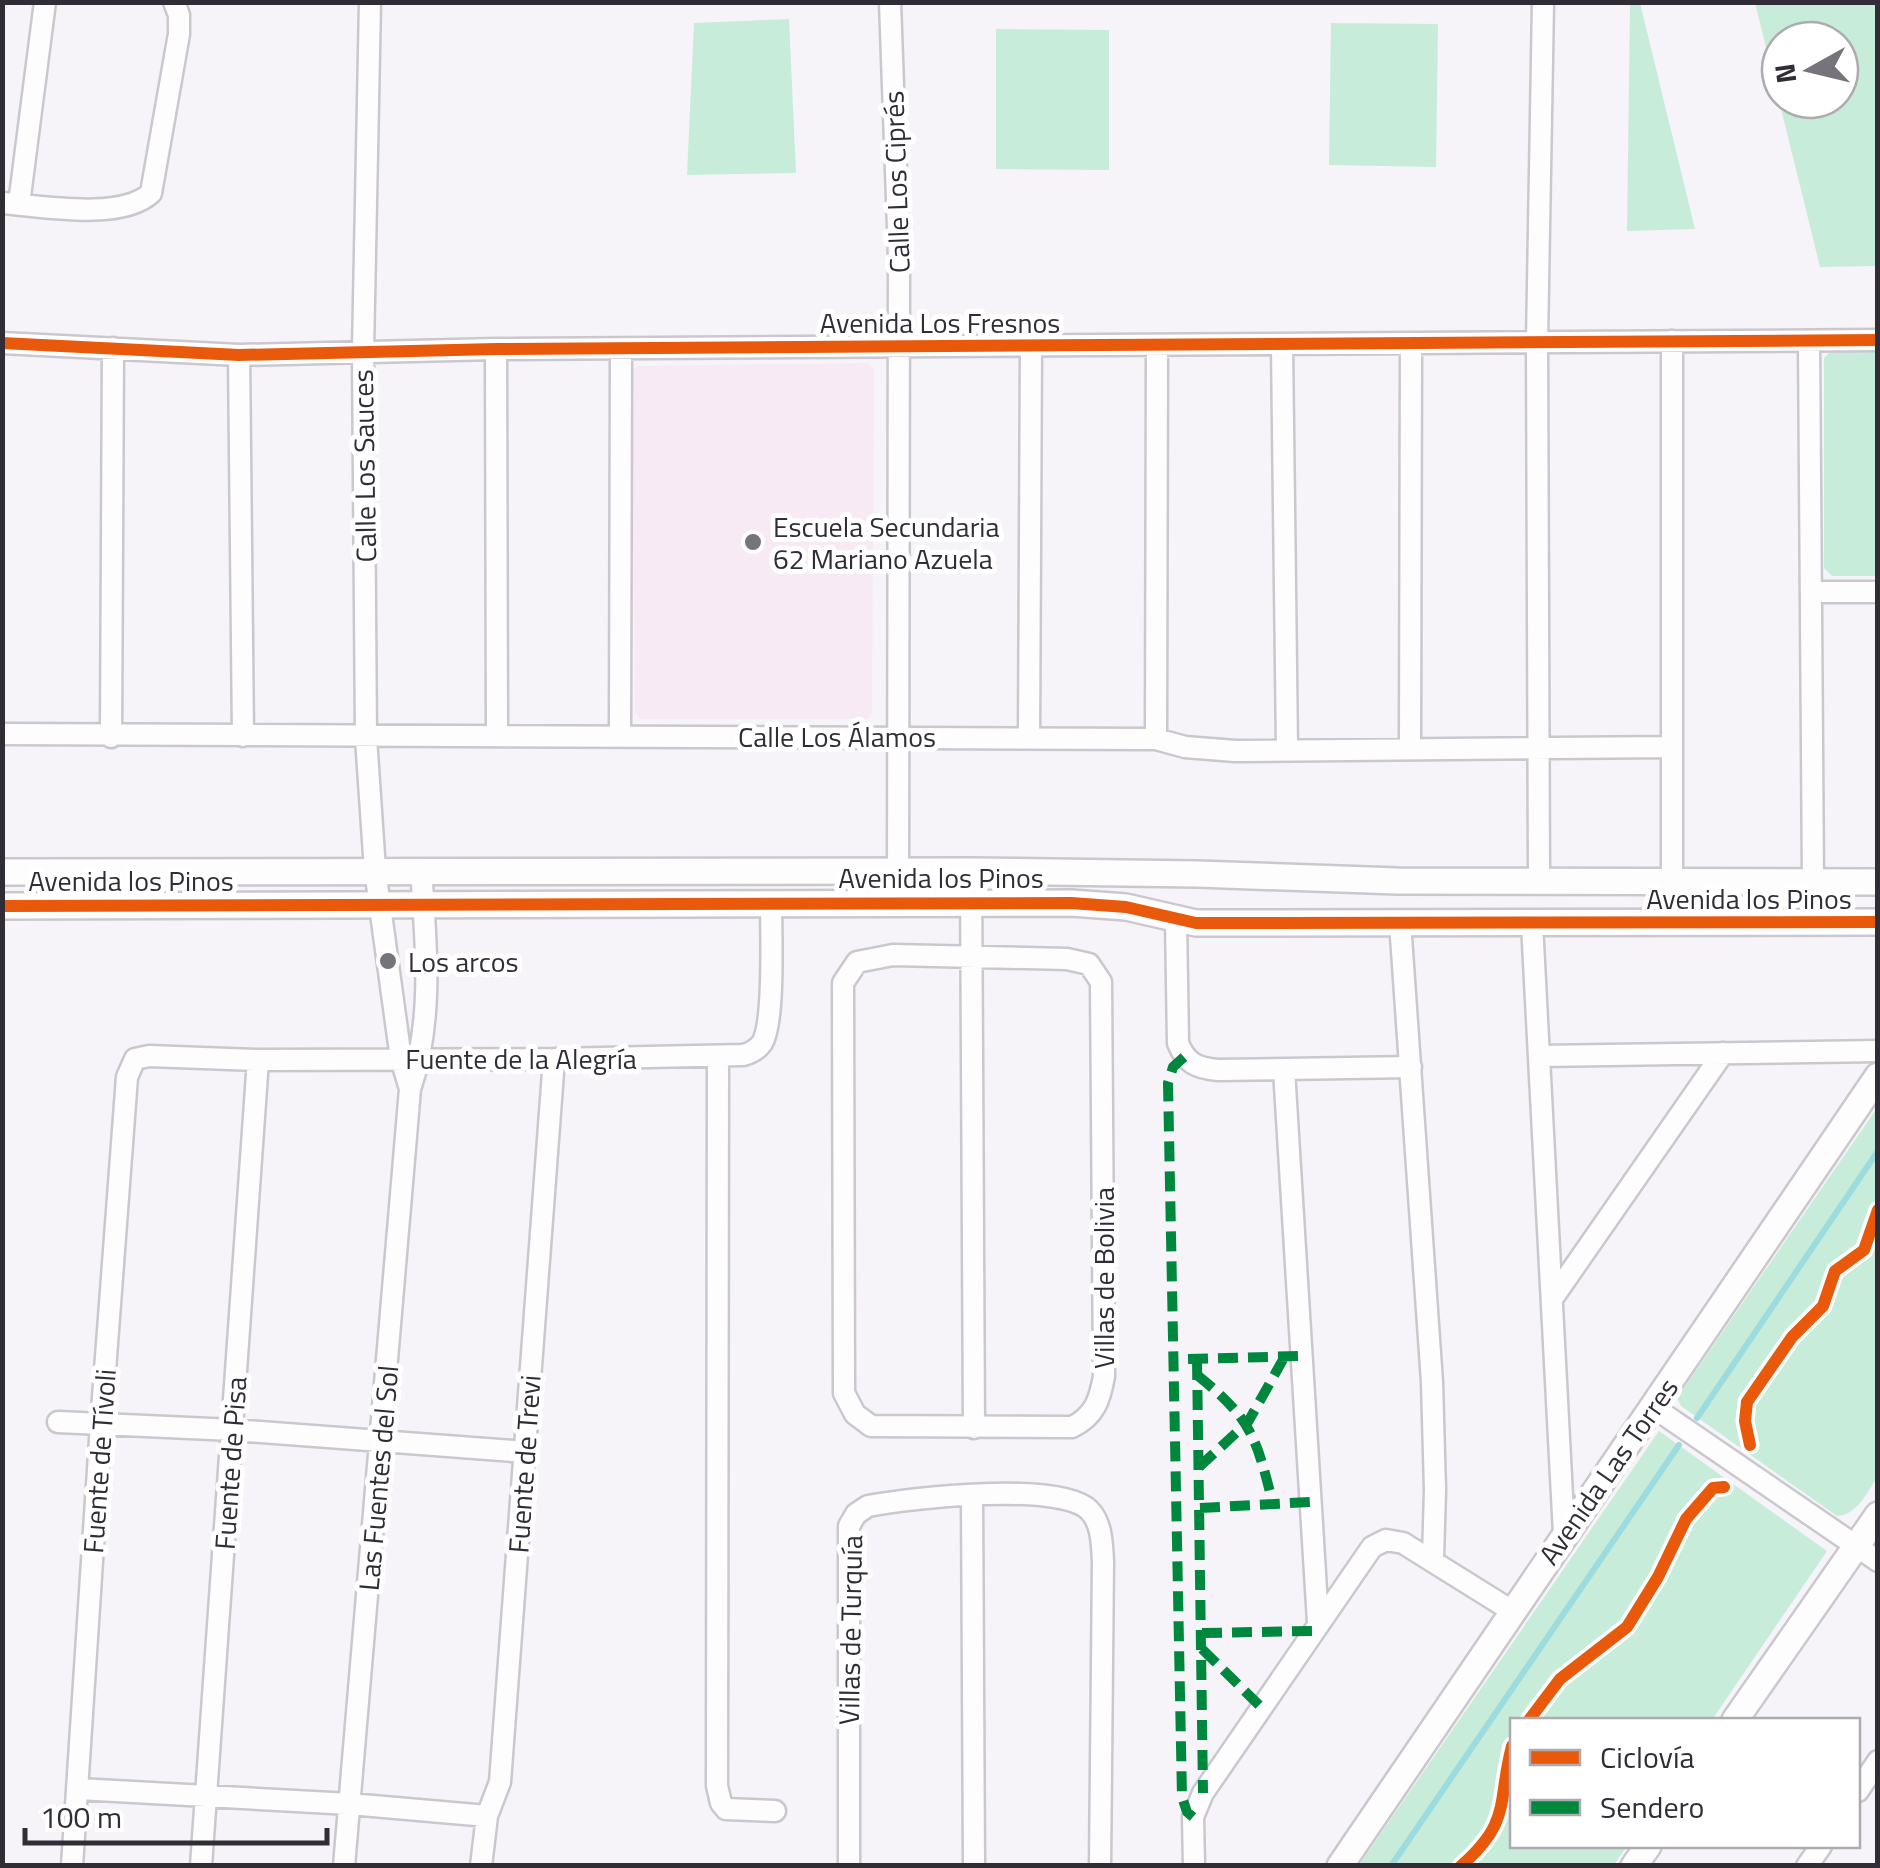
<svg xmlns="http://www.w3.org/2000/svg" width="1880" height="1868" viewBox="0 0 1880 1868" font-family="'Titillium Web',sans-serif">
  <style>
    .education { fill: #f7eaf4 }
    .green { fill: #c8ecda; fill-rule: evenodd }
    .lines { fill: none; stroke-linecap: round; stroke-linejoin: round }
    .stream { stroke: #9cdcde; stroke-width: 6 }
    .minor-casing { stroke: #cbc7cf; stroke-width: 25 }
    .tertiary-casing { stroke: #cbc7cf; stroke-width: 30 }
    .minor { stroke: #fefdfe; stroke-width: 20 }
    .tertiary { stroke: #fefdfe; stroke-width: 25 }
    .quiet { stroke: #00873e; stroke-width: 10; stroke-dasharray: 20 10; stroke-linecap: butt }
    .cycleway-casing { stroke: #fff; stroke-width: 19 }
    .cycleway { stroke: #e8590c; stroke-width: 12 }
    .poi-dot { fill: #76737b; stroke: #fff; stroke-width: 4 }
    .labels { text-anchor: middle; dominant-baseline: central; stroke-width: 10; stroke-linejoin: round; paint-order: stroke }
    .street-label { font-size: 28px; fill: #312d37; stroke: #fff }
    .poi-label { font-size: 28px; fill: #312d37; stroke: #fff; text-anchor: start }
  </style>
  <rect width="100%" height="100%" fill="#f6f4f9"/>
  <!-- education -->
  <path class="education" d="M 867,363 L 874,370 L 872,714 L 868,719 L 640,719 L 635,712 L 632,372 L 637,366 Z"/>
  <!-- green -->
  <path class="green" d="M 1630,3 L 1640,3 L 1695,229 L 1627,231 Z
    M 1755,3 L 1877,3 L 1877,266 L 1820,267 ZM 1840,40 L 1840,100 L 1780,100 L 1780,40 Z
    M 789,19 L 796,173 L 687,175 L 694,23 Z
    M 1331,23 L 1438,24 L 1436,167 L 1329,165 Z
    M 996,29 L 1109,30 L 1109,170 L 996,169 Z
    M 1832,350 L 1877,350 L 1877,576 L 1832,576 L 1824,568 L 1824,358 Z
    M 1877,1108 L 1877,1477 C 1867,1493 1857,1515 1837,1516 L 1681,1406 L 1677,1398 Z
    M 1659,1431 L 1827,1551 L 1712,1720 L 1512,1720 L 1512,1846 L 1627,1846 L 1614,1865 L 1359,1865 Z"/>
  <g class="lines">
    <!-- stream -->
    <path class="stream" d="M 1697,1418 L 1878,1151
      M 1391,1866 L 1679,1445"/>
    <defs>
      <path id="minor" d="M 370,2 L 363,351 L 366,738 L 375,870 L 401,1059 L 410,1089
        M 890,2 L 899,256 L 898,902
        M 2,203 C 41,206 121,221 151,193 L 179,34 L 179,15 L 174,2
        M 19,204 L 45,2
        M 1809,341 L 1813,882
        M 2,343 L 239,355 L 496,349 L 1878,340
        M 1282,345 L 1287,749
        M 496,349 L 497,736
        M 239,355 L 243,736
        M 1811,592 L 1878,592
        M 2,734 L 1156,739 L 1185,747 L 1235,751 L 1671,747
        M 620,735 L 621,350
        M 111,737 L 113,348
        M 1029,738 L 1031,346
        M 1156,739 L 1157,346
        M 1410,747 L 1411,343
        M 971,871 L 974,1428
        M 1539,879 L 1537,341 L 1543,2
        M 1672,881 L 1672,341
        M 1176,920 L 1178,1043 C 1186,1063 1196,1068 1218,1070 L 1411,1067
        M 1400,922 L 1432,1382 L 1435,1490 L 1433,1559
        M 1532,924 L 1564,1534
        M 893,955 L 1067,959 L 1089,964 L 1101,982 L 1104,1376 C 1100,1399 1095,1416 1072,1427 L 871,1426 L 855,1414 L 844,1393 L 843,983 L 857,962 Z
        M 718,1056 L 717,1786 L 721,1803 L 726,1809 L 775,1811
        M 1539,1056 L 1878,1051
        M 1284,1070 L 1318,1622
        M 1552,1299 L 1723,1053
        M 1653,1407 L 1878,1561
        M 58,1422 L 233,1430 L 526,1452
        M 972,1495 L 974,1866
        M 79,1789 L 350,1804 L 487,1816
        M 1858,1791 L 1878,1761
        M 72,1866 L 101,1424 L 127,1077 L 135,1059 L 149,1056 L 258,1060 L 554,1059 L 743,1055 C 751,1053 757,1050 762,1043 C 775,1022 771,931 771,902
        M 201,1866 L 258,1060
        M 344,1866 L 410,1089 C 434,1019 426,943 421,870
        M 481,1866 L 487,1816 L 500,1782 L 554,1059
        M 849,1866 L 849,1526 L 856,1514 L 868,1506 C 911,1498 1059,1481 1089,1510 C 1102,1523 1102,1544 1103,1562 L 1100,1866
        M 1194,1866 L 1193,1817 L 1203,1793 L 1372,1547 L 1386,1540 L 1403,1543 L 1512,1611
        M 1807,1866 L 1821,1846"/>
      <path id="tertiary" d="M 2,872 L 971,871 L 1197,874 L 1397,881 L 1878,882
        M 2,906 L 1071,903 L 1126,907 L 1196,923 L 1878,922
        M 1735,1720 L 1878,1515
        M 1340,1866 L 1878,1076
        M 1634,1866 L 1648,1846"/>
    </defs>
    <!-- minor casing -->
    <use href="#minor" class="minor-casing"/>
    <!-- tertiary casing -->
    <use href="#tertiary" class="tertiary-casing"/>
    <!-- minor -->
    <use href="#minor" class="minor"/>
    <!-- tertiary -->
    <use href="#tertiary" class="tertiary"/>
    <!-- quiet -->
    <path class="quiet" d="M 1184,1057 L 1173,1067 L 1168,1083 L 1182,1797 L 1187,1812 L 1193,1817
      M 1188,1359 L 1301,1356
      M 1197,1360 L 1203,1793
      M 1197,1375 C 1252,1419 1256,1437 1273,1504
      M 1199,1467 L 1248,1422 L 1285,1356
      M 1200,1508 L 1310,1502
      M 1202,1633 L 1312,1631
      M 1202,1649 L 1261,1707"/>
    <defs>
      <path id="cycleway" d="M 2,343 L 239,355 L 496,349 L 1878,340
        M 2,906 L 1071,903 L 1126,907 L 1196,923 L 1878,922
        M 1750,1445 L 1745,1421 L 1747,1402 L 1792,1337 L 1823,1306 L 1835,1271 L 1864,1250 L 1878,1210
        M 1529,1720 L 1560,1679 L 1627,1627 L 1658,1577 L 1686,1519 L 1713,1488 L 1724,1487
        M 1461,1866 C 1512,1821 1497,1803 1512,1746"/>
    </defs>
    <!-- cycleway casing -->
    <use href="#cycleway" class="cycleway-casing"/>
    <!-- cycleway -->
    <use href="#cycleway" class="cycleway"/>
  </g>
  <!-- markers -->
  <g class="poi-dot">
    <circle cx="753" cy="542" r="10"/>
    <circle cx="388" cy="961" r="10"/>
  </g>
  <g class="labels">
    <!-- street labels -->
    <g class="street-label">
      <text transform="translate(896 182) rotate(-92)">Calle Los Ciprés</text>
      <text x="940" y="322">Avenida Los Fresnos</text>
      <text transform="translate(364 466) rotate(-91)">Calle Los Sauces</text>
      <text x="837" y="736">Calle Los Álamos</text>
      <text x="941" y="877">Avenida los Pinos</text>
      <text x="131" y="880">Avenida los Pinos</text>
      <text x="1749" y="898">Avenida los Pinos</text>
      <text x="521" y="1058">Fuente de la Alegría</text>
      <text transform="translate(1103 1278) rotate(-90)">Villas de Bolivia</text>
      <text transform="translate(99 1461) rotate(-86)">Fuente de Tívoli</text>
      <text transform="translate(230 1463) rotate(-86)">Fuente de Pisa</text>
      <text transform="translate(524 1464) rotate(-86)">Fuente de Trevi</text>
      <text transform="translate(1608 1471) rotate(-55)">Avenida Las Torres</text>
      <text transform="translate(378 1478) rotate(-85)">Las Fuentes del Sol</text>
      <text transform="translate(850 1630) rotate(-89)">Villas de Turquía</text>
    </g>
    <!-- poi labels -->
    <g class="poi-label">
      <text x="773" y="526">Escuela Secundaria<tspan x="773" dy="32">62 Mariano Azuela</tspan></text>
      <text x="408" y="961">Los arcos</text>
    </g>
  </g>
  <!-- border -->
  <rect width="1880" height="1868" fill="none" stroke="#312d37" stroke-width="10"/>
  <!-- legend -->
  <rect x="1510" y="1718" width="350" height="130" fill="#ffffff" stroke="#adabaf" stroke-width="2.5"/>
  <rect x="1530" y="1750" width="50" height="15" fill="#e8590c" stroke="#adabaf" stroke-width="2.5"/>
  <text x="1600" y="1768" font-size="30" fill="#312d37">Ciclovía</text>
  <rect x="1530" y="1800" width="50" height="15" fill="#00873e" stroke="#adabaf" stroke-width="2.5"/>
  <text x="1600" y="1818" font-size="30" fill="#312d37">Sendero</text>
  <!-- north arrow -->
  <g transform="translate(1810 70) rotate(262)"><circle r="48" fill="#ffffff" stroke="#adabaf" stroke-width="2.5"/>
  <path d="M0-8L18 38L0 25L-18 38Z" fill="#76737b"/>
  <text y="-15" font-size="28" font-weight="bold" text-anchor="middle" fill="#312d37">N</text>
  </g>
  <!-- scale -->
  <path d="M25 1828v15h302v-15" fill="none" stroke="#312d37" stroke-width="5"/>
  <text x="40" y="1828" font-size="30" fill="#312d37" stroke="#ffffff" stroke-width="8" paint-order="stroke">100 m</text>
</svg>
